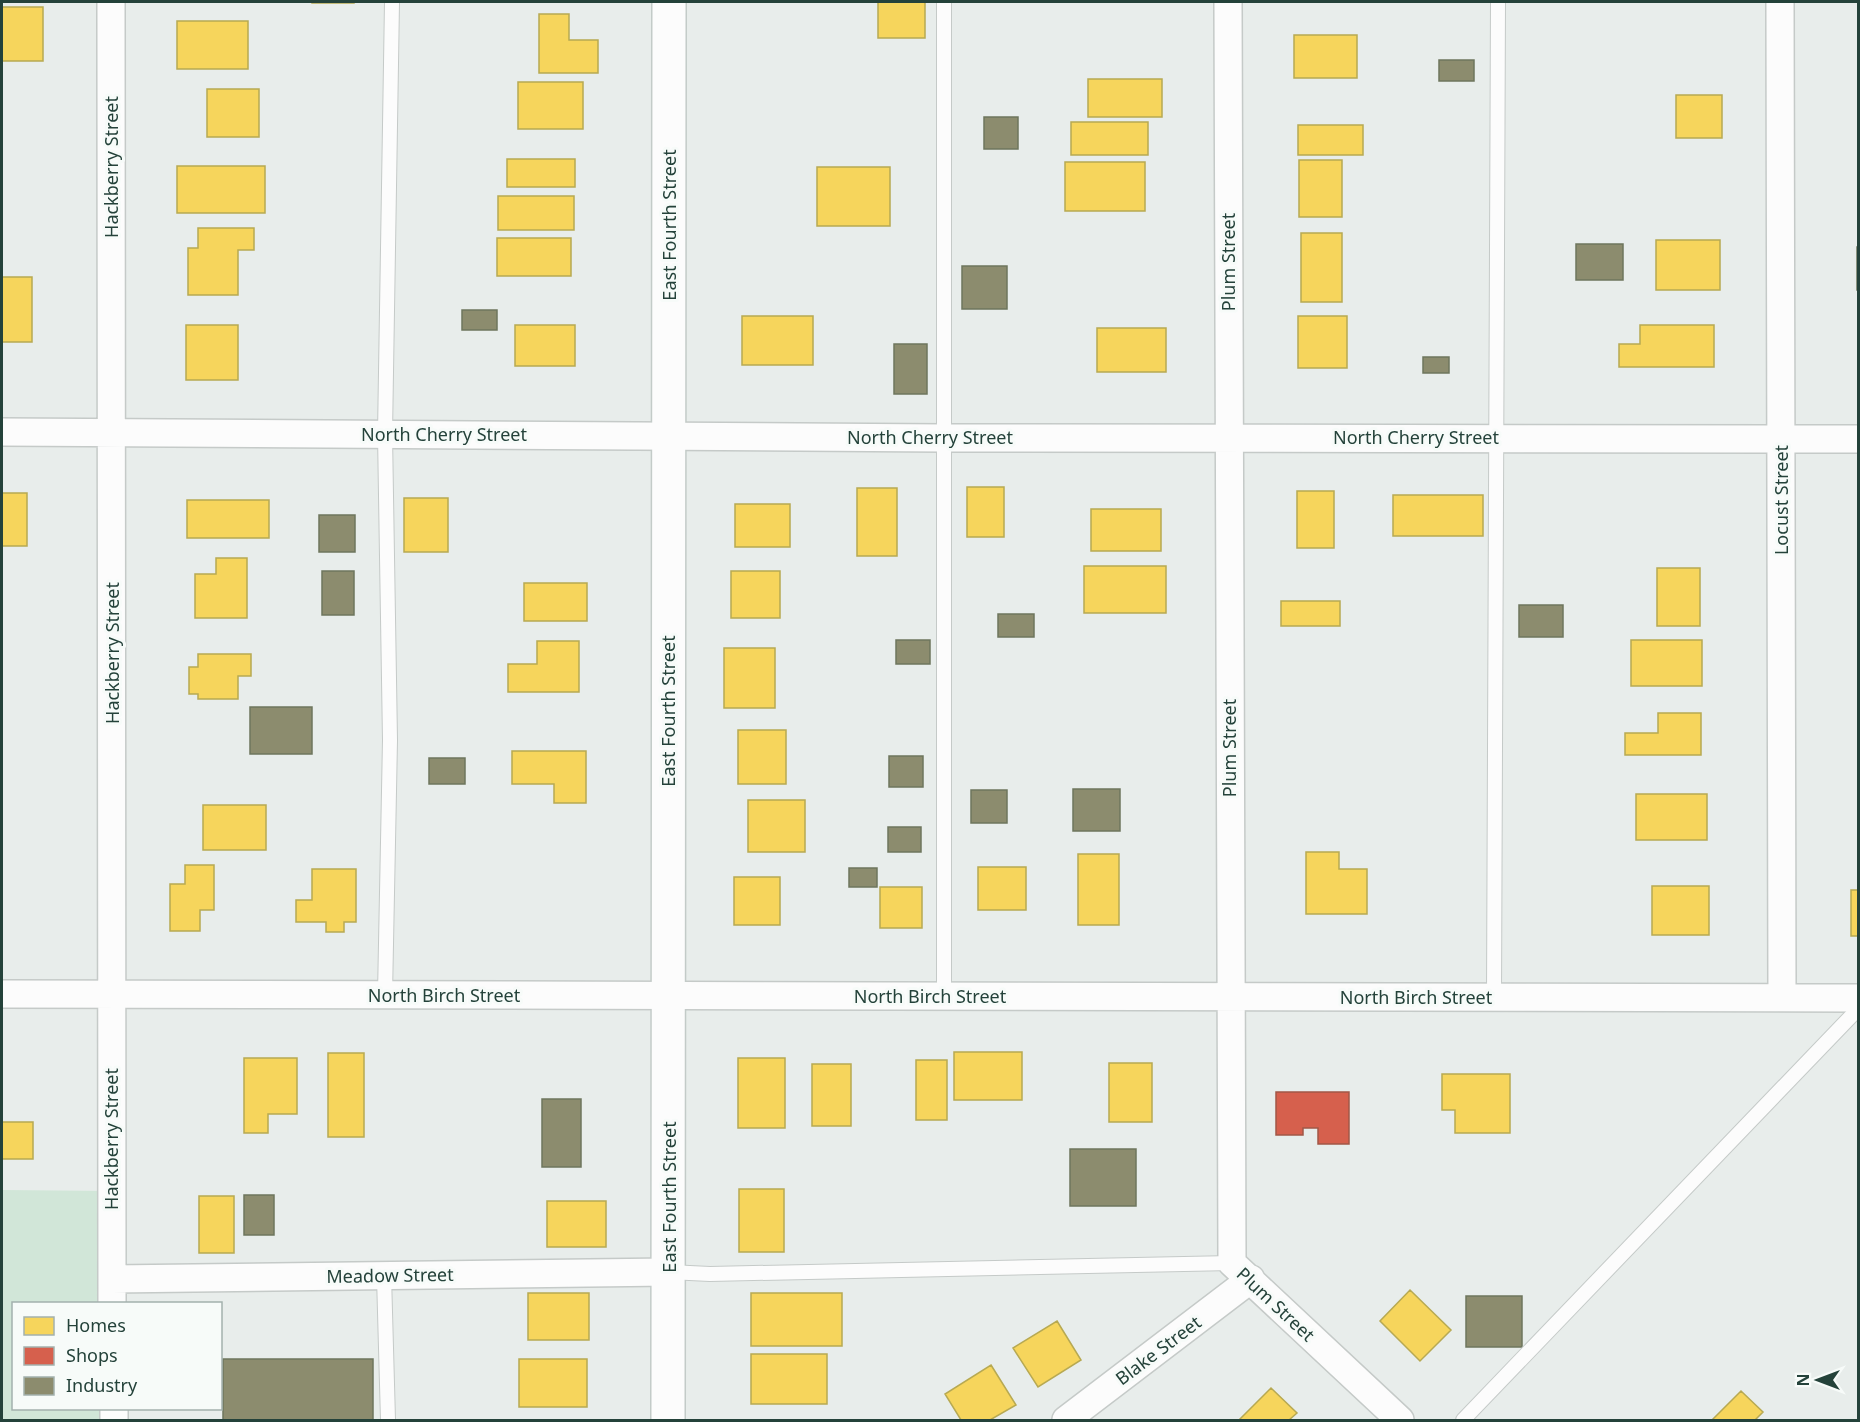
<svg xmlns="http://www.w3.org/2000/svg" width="1860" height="1422" viewBox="0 0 1860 1422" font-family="'Noto Sans',sans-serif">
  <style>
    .green { fill: #d1e6d8 }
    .homes { fill: #f6d55c; stroke: #b7a952; stroke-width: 1.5 }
    .shops { fill: #d6604d; stroke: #a15747; stroke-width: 1.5 }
    .industry { fill: #8c8c6e; stroke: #6d765e; stroke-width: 1.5 }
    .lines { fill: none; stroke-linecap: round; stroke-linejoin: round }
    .service-casing { stroke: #c5cac8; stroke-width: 16 }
    .minor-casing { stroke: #c5cac8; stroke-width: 30 }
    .secondary-casing { stroke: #c3cbc8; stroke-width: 36 }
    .service { stroke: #fcfcfc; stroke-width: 14 }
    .minor { stroke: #fcfcfc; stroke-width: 27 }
    .secondary { stroke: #fcfcfc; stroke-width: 33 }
    .labels { text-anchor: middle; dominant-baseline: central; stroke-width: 6; stroke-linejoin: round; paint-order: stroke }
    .street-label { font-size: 18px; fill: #24423a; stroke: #f7fbf9 }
  </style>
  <rect width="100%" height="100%" fill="#e8edeb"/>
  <!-- green -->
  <path class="green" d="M 2,1190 L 111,1191 L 112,1303 L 14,1304 L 14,1408 L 114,1409 L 114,1420 L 2,1420 Z"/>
  <!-- homes -->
  <path class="homes" d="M 312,2 L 354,2 L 354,3 L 312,3 Z
    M 878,2 L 925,2 L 925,38 L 878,38 Z
    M 2,7 L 43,7 L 43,61 L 2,61 Z
    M 539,14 L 569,14 L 569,40 L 598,40 L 598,73 L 539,73 Z
    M 177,21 L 248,21 L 248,69 L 177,69 Z
    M 1294,35 L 1357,35 L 1357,78 L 1294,78 Z
    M 1088,79 L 1162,79 L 1162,117 L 1088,117 Z
    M 518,82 L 583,82 L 583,129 L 518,129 Z
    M 207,89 L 259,89 L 259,137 L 207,137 Z
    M 1676,95 L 1722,95 L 1722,138 L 1676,138 Z
    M 1071,122 L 1148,122 L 1148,155 L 1071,155 Z
    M 1298,125 L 1363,125 L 1363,155 L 1298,155 Z
    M 507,159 L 575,159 L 575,187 L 507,187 Z
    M 1299,160 L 1342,160 L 1342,217 L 1299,217 Z
    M 1065,162 L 1145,162 L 1145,211 L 1065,211 Z
    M 177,166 L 265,166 L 265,213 L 177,213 Z
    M 817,167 L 890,167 L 890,226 L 817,226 Z
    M 498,196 L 574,196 L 574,230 L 498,230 Z
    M 198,228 L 254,228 L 254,250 L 238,250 L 238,295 L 188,295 L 188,248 L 198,248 Z
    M 1301,233 L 1342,233 L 1342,302 L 1301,302 Z
    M 497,238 L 571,238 L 571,276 L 497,276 Z
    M 1656,240 L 1720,240 L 1720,290 L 1656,290 Z
    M 2,277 L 32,277 L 32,342 L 2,342 Z
    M 742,316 L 813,316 L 813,365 L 742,365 Z
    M 1298,316 L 1347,316 L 1347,368 L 1298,368 Z
    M 186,325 L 238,325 L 238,380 L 186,380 Z
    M 515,325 L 575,325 L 575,366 L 515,366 Z
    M 1640,325 L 1714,325 L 1714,367 L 1619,367 L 1619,344 L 1640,344 Z
    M 1097,328 L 1166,328 L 1166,372 L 1097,372 Z
    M 967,487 L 1004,487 L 1004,537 L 967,537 Z
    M 857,488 L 897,488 L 897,556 L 857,556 Z
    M 1297,491 L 1334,491 L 1334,548 L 1297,548 Z
    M 2,493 L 27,493 L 27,546 L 2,546 Z
    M 1393,495 L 1483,495 L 1483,536 L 1393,536 Z
    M 404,498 L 448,498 L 448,552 L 404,552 Z
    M 187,500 L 269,500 L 269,538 L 187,538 Z
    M 735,504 L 790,504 L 790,547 L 735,547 Z
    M 1091,509 L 1161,509 L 1161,551 L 1091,551 Z
    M 216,558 L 247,558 L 247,618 L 195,618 L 195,574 L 216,574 Z
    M 1084,566 L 1166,566 L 1166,613 L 1084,613 Z
    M 1657,568 L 1700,568 L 1700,626 L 1657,626 Z
    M 731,571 L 780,571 L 780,618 L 731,618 Z
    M 524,583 L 587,583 L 587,621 L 524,621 Z
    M 1281,601 L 1340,601 L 1340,626 L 1281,626 Z
    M 1631,640 L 1702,640 L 1702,686 L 1631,686 Z
    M 537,641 L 579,641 L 579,692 L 508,692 L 508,664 L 537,664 Z
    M 724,648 L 775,648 L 775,708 L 724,708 Z
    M 198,654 L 251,654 L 251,676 L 238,676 L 238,699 L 198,699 L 198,694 L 189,694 L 189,667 L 198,667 Z
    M 1658,713 L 1701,713 L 1701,755 L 1625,755 L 1625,733 L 1658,733 Z
    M 738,730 L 786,730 L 786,784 L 738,784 Z
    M 512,751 L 586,751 L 586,803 L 554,803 L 554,784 L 512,784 Z
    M 1636,794 L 1707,794 L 1707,840 L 1636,840 Z
    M 748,800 L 805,800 L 805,852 L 748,852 Z
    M 203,805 L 266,805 L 266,850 L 203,850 Z
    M 1306,852 L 1339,852 L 1339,869 L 1367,869 L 1367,914 L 1306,914 Z
    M 1078,854 L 1119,854 L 1119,925 L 1078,925 Z
    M 185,865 L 214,865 L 214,910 L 200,910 L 200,931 L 170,931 L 170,884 L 185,884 Z
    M 978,867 L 1026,867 L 1026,910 L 978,910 Z
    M 312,869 L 356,869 L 356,922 L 344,922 L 344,932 L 326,932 L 326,922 L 296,922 L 296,900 L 312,900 Z
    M 734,877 L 780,877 L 780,925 L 734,925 Z
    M 1652,886 L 1709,886 L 1709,935 L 1652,935 Z
    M 880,887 L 922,887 L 922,928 L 880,928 Z
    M 1851,890 L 1858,890 L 1858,936 L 1851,936 Z
    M 954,1052 L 1022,1052 L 1022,1100 L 954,1100 Z
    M 328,1053 L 364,1053 L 364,1137 L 328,1137 Z
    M 244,1058 L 297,1058 L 297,1114 L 268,1114 L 268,1133 L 244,1133 Z
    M 738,1058 L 785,1058 L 785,1128 L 738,1128 Z
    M 916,1060 L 947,1060 L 947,1120 L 916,1120 Z
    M 1109,1063 L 1152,1063 L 1152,1122 L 1109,1122 Z
    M 812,1064 L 851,1064 L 851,1126 L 812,1126 Z
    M 1442,1074 L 1510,1074 L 1510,1133 L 1455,1133 L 1455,1110 L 1442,1110 Z
    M 2,1122 L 33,1122 L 33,1159 L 2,1159 Z
    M 739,1189 L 784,1189 L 784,1252 L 739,1252 Z
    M 199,1196 L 234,1196 L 234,1253 L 199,1253 Z
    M 547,1201 L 606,1201 L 606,1247 L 547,1247 Z
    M 1410,1290 L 1451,1330 L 1420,1361 L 1380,1321 Z
    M 528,1293 L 589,1293 L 589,1340 L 528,1340 Z
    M 751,1293 L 842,1293 L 842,1346 L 751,1346 Z
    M 1057,1321 L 1081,1360 L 1038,1387 L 1013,1348 Z
    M 751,1354 L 827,1354 L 827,1404 L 751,1404 Z
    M 519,1359 L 587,1359 L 587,1407 L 519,1407 Z
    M 991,1365 L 1016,1405 L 990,1420 L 961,1420 L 945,1394 Z
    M 1271,1388 L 1297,1413 L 1289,1420 L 1239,1420 Z
    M 1741,1391 L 1763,1412 L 1755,1420 L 1712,1420 Z"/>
  <!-- shops -->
  <path class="shops" d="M 1276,1092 L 1349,1092 L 1349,1144 L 1318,1144 L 1318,1128 L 1303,1128 L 1303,1135 L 1276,1135 Z"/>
  <!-- industry -->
  <path class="industry" d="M 1439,60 L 1474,60 L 1474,81 L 1439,81 Z
    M 984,117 L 1018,117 L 1018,149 L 984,149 Z
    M 1576,244 L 1623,244 L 1623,280 L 1576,280 Z
    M 1857,247 L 1858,247 L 1858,290 L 1857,290 Z
    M 962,266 L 1007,266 L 1007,309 L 962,309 Z
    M 462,310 L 497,310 L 497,330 L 462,330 Z
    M 894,344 L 927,344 L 927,394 L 894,394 Z
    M 1423,357 L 1449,357 L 1449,373 L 1423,373 Z
    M 319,515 L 355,515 L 355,552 L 319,552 Z
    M 322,571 L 354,571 L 354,615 L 322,615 Z
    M 1519,605 L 1563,605 L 1563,637 L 1519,637 Z
    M 998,614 L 1034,614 L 1034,637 L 998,637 Z
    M 896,640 L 930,640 L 930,664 L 896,664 Z
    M 250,707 L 312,707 L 312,754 L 250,754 Z
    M 889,756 L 923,756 L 923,787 L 889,787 Z
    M 429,758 L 465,758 L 465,784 L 429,784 Z
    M 1073,789 L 1120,789 L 1120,831 L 1073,831 Z
    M 971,790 L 1007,790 L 1007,823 L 971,823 Z
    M 888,827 L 921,827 L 921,852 L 888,852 Z
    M 849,868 L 877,868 L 877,887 L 849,887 Z
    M 542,1099 L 581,1099 L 581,1167 L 542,1167 Z
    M 1070,1149 L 1136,1149 L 1136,1206 L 1070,1206 Z
    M 244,1195 L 274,1195 L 274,1235 L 244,1235 Z
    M 1466,1296 L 1522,1296 L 1522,1347 L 1466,1347 Z
    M 223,1359 L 373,1359 L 373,1420 L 223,1420 Z"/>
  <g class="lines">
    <defs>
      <path id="service" d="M 385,995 L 390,740 L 385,434 L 392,2
        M 944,996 L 944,2
        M 1494,997 L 1498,2
        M 669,1272 L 710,1274 L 1232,1263
        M 384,1276 L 388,1420
        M 1463,1420 L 1858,1009"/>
      <path id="minor" d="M 111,2 L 112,1304
        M 1228,2 L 1232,1263 L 1400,1420
        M 1780,2 L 1782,998
        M 2,432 L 944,438 L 1858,439
        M 2,994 L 1858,998
        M 112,1279 L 669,1272
        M 114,1408 L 114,1420
        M 1066,1420 L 1251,1279"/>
      <path id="secondary" d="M 668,1420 L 669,2"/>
    </defs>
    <!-- service casing -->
    <use href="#service" class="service-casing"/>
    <!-- minor casing -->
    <use href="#minor" class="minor-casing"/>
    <!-- secondary casing -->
    <use href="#secondary" class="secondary-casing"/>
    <!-- service -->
    <use href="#service" class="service"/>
    <!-- minor -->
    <use href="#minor" class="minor"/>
    <!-- secondary -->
    <use href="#secondary" class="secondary"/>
  </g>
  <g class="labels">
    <!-- street labels -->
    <g class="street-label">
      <text transform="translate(111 167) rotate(-90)">Hackberry Street</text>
      <text transform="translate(669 225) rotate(-90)">East Fourth Street</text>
      <text transform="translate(1228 262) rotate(-90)">Plum Street</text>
      <text x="444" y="434">North Cherry Street</text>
      <text x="930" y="437">North Cherry Street</text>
      <text x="1416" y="437">North Cherry Street</text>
      <text transform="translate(1781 500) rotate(-90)">Locust Street</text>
      <text transform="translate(112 653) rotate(-90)">Hackberry Street</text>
      <text transform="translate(668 711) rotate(-90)">East Fourth Street</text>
      <text transform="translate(1229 748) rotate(-90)">Plum Street</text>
      <text x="444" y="995">North Birch Street</text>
      <text x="930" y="996">North Birch Street</text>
      <text x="1416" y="997">North Birch Street</text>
      <text transform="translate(111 1139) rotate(-90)">Hackberry Street</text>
      <text transform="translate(669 1197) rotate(-90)">East Fourth Street</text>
      <text transform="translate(390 1275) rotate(-1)">Meadow Street</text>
      <text transform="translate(1276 1304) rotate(43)">Plum Street</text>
      <text transform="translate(1158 1350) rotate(-37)">Blake Street</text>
    </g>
  </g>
  <!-- border -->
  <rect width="1860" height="1422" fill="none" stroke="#24423a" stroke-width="6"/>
  <!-- legend -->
  <rect x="12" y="1302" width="210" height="108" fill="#f7fbf9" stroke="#a3b1ad" stroke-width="1.5"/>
  <rect x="24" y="1317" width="30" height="18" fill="#f6d55c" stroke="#a3b1ad" stroke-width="1.5"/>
  <text x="66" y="1332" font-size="18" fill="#24423a">Homes</text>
  <rect x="24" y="1347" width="30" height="18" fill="#d6604d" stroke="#a3b1ad" stroke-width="1.5"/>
  <text x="66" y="1362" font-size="18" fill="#24423a">Shops</text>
  <rect x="24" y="1377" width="30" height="18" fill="#8c8c6e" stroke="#a3b1ad" stroke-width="1.5"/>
  <text x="66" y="1392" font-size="18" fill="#24423a">Industry</text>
  <!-- north arrow -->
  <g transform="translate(1818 1380) rotate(270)" stroke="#f7fbf9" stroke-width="4.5" paint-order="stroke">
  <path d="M0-4.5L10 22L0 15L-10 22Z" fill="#24423a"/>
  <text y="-9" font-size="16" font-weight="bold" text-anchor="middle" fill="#24423a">N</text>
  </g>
</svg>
